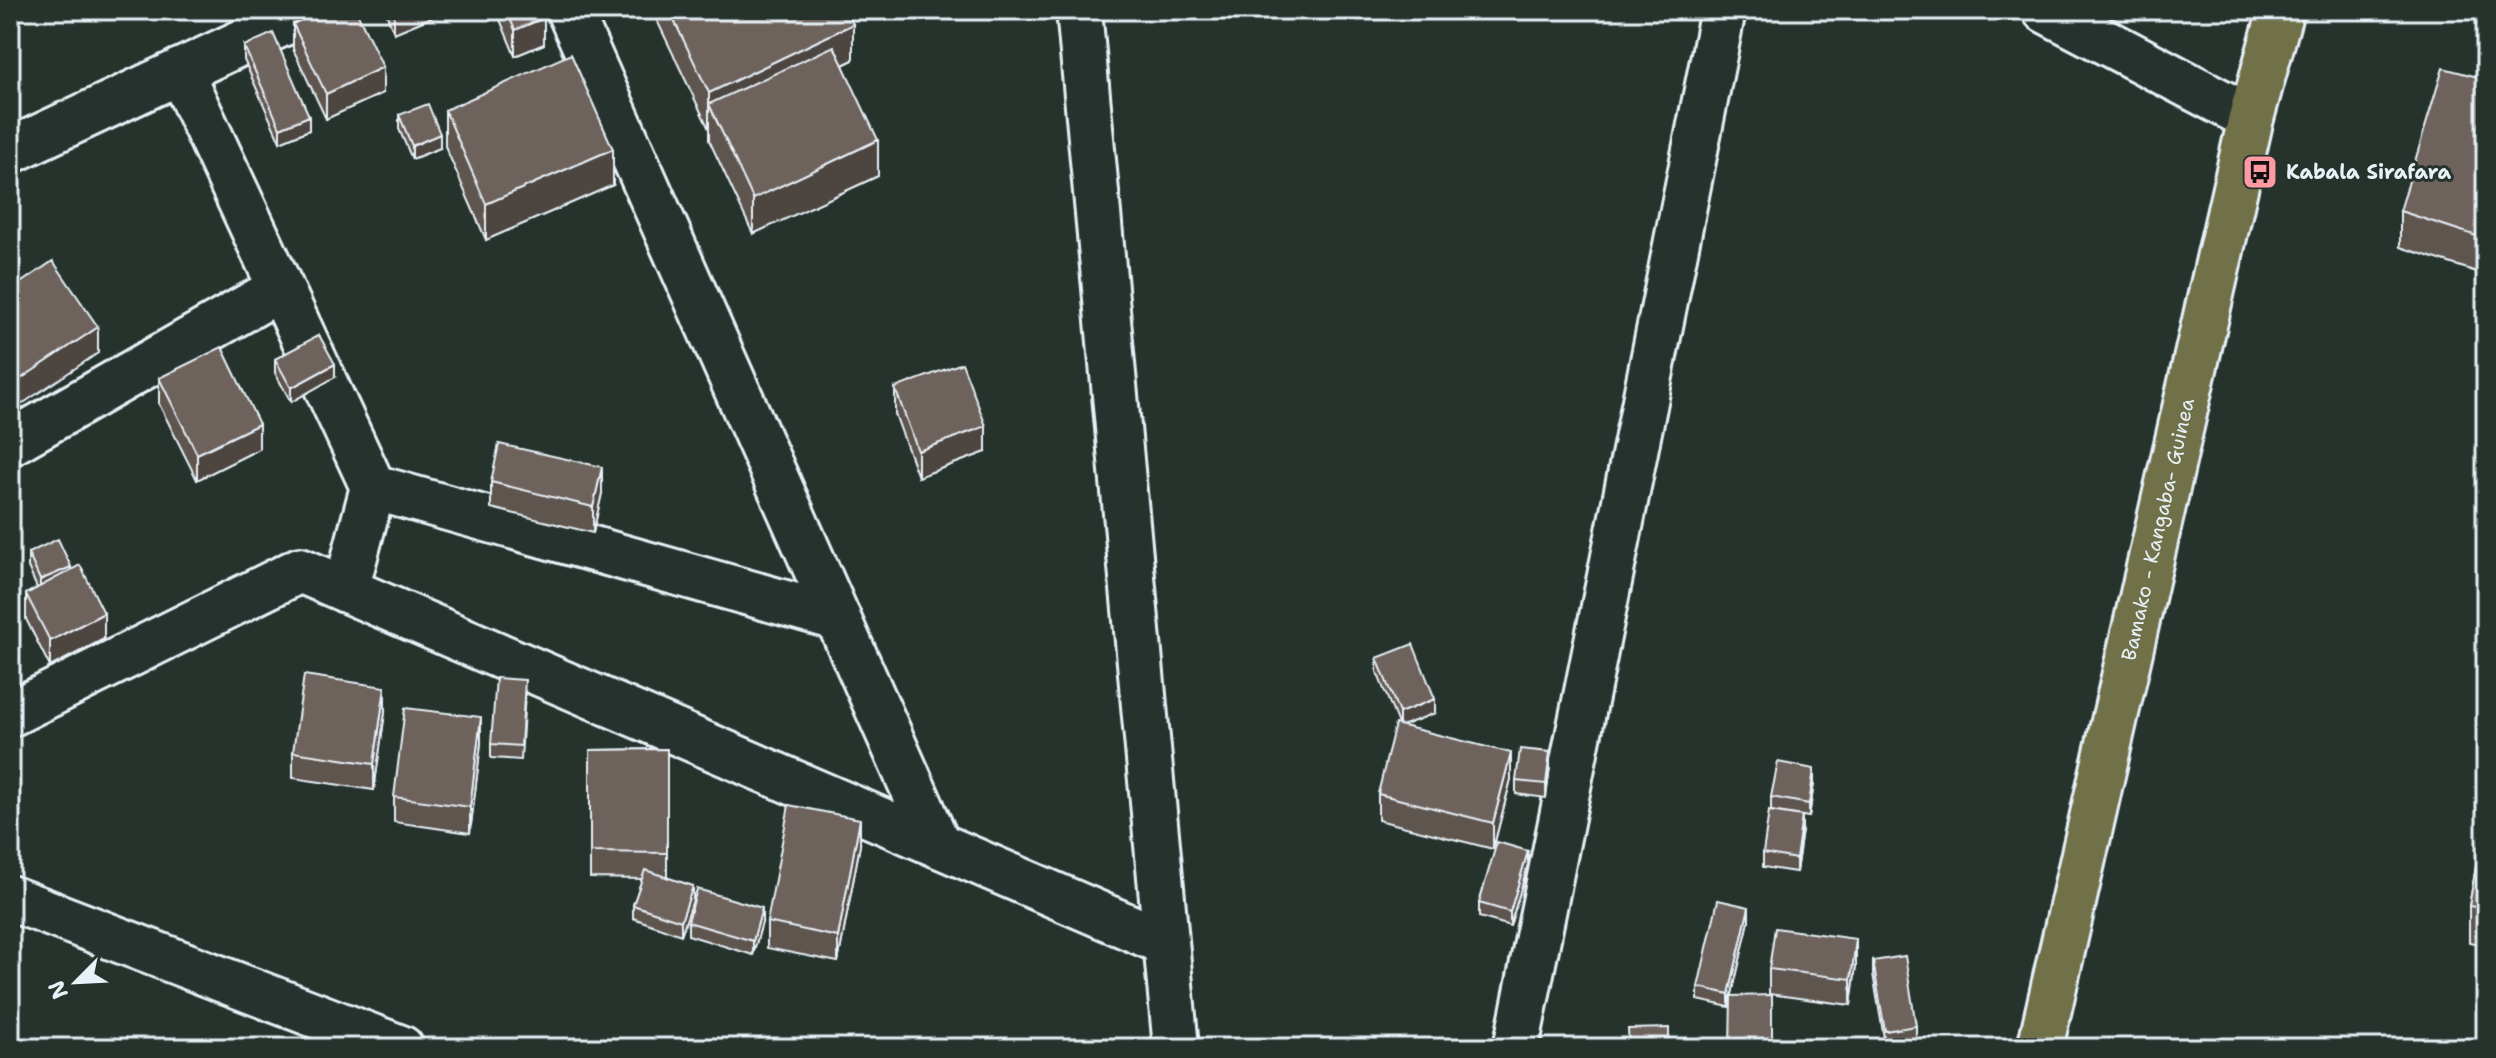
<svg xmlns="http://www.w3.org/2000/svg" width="2496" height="1058" viewBox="0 0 2496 1058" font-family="'Shantell Sans',sans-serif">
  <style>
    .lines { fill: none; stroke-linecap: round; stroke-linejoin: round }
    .stream { stroke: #87a0a4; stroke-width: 16 }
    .minor-casing { stroke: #e8f1f8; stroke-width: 50 }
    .primary-casing { stroke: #e8f1f8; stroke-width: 50 }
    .minor { stroke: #26332d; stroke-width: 44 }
    .primary { stroke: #70704a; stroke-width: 44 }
    .wall { fill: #5f544f; stroke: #e8f1f8; stroke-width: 2 }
    .shaded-wall { fill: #4d4540; stroke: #e8f1f8; stroke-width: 2 }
    .building { fill: #6e625c; stroke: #e8f1f8; stroke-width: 2 }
    .labels { text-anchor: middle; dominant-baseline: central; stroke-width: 6; stroke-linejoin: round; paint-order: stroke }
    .poi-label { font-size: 20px; font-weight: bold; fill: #e8f1f8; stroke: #26332d; text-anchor: start }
    .street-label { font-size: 20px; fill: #e8f1f8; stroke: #26332d }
  </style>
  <rect width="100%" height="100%" fill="#26332d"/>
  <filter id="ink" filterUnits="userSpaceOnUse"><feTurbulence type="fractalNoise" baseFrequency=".0125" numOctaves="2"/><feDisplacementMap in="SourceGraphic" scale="16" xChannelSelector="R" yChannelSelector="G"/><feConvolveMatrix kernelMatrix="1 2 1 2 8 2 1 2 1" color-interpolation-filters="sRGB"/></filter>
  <g filter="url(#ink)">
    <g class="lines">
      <!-- stream -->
      <path class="stream" d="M 10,1045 L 11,1048"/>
      <defs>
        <path id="minor" d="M 569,10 L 938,845
          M 1079,10 L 1176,1048
          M 2045,10 L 2251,118
          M 180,71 L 373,487 L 346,590
          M 10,151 L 311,10
          M 10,443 L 281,288
          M 373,487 L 838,618
          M 10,714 L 300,570 L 1166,943
          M 10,898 L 401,1048
          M 1516,1048 L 1723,10"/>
        <g id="primary">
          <path id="s1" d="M 2040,1048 L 2251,118 L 2281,10"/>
        </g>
      </defs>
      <!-- minor casing -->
      <use href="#minor" class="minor-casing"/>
      <!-- primary casing -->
      <use href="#primary" class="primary-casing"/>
      <!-- minor -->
      <use href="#minor" class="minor"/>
      <!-- primary -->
      <use href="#primary" class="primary"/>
    </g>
    <!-- wall -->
    <path class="wall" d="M 385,10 L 449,10 L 394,33 Z
      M 496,10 L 541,10 L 544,44 L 515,56 Z
      M 652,10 L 846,10 L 853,60 L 843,65 L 878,176 L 753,234 L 709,140 L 709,129 Z
      M 293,24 L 383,93 L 326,119 L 293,49 Z
      M 244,46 L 309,130 L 280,142 L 244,60 Z
      M 2486,79 L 2486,275 L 2400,247 L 2400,211 Z
      M 445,110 L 613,185 L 486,240 L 445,146 Z
      M 399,115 L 440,148 L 412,159 L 399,129 Z
      M 275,359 L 335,377 L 291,402 L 275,373 Z
      M 159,378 L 259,449 L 197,480 L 159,404 Z
      M 895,388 L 986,452 L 918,477 L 895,414 Z
      M 491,482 L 602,493 L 593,533 L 491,508 Z
      M 28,553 L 71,570 L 104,639 L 50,667 L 26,619 L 26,594 L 37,588 L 28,567 Z
      M 1377,658 L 1435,713 L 1403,725 L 1511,779 L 1493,849 L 1378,820 L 1378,794 L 1398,724 L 1377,672 Z
      M 525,693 L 521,760 L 491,758 L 491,744 Z
      M 385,712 L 374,790 L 293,778 L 293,752 Z
      M 481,743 L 470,833 L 394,822 L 394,797 Z
      M 667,749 L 667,878 L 693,900 L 681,935 L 633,918 L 633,905 L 642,879 L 590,878 L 590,750 Z
      M 1550,766 L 1546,798 L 1516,794 L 1516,781 Z
      M 1814,783 L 1809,817 L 1771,811 L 1771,797 Z
      M 2486,811 L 2486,945 L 2469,942 L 2469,906 Z
      M 1802,830 L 1796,872 L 1763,867 L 1763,853 Z
      M 860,845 L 838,962 L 767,948 L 767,922 Z
      M 1528,864 L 1510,926 L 1479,917 L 1479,903 Z
      M 1749,921 L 1729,1007 L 1698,1000 L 1698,987 Z
      M 688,922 L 762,922 L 753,955 L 688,935 Z
      M 1873,961 L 1916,1026 L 1916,1040 L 1885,1044 L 1873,974 Z
      M 1856,965 L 1851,1005 L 1769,994 L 1769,969 Z"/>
    <!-- shaded-wall -->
    <path class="shaded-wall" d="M 394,10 L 449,10 L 394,33 Z
      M 544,18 L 544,44 L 515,56 L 515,30 Z
      M 853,24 L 853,60 L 718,124 L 709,104 L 709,129 L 709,93 Z
      M 383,67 L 383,93 L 326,119 L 326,94 Z
      M 309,116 L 309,130 L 280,142 L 280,128 Z
      M 440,134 L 440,148 L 412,159 L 412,146 Z
      M 878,140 L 878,176 L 753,234 L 753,199 Z
      M 613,149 L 613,185 L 486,240 L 486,204 Z
      M 98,327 L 98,353 L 10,412 L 10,386 Z
      M 335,364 L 335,377 L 291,402 L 291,388 Z
      M 259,424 L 259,449 L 197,480 L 197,454 Z
      M 986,426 L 986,452 L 918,477 L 918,451 Z
      M 602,467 L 602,493 L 593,533 L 593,507 Z
      M 71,567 L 71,580 L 40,594 L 40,580 Z
      M 104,613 L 104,639 L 50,667 L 50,641 Z
      M 385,687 L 385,712 L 374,790 L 374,764 Z
      M 1435,699 L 1435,713 L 1399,727 L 1399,713 Z
      M 481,717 L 481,743 L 470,833 L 470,807 Z
      M 1550,752 L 1550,766 L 1546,798 L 1546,784 Z
      M 1511,753 L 1511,779 L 1493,849 L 1493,823 Z
      M 1814,769 L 1814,783 L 1809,817 L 1809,804 Z
      M 1802,816 L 1802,830 L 1796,872 L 1796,859 Z
      M 860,819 L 860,845 L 838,962 L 838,937 Z
      M 1528,851 L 1528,864 L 1510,926 L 1510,912 Z
      M 693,886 L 693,900 L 681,935 L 681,921 Z
      M 1749,907 L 1749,921 L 1729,1007 L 1729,994 Z
      M 762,908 L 762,922 L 753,955 L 753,941 Z
      M 1856,939 L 1856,965 L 1851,1005 L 1851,979 Z"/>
    <!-- building -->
    <path class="building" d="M 321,10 L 356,10 L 383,67 L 326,94 L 293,24 Z
      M 506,10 L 541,10 L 544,18 L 515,30 Z
      M 669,10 L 846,10 L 853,24 L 709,93 Z
      M 273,33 L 309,116 L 280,128 L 244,46 Z
      M 834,46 L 878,140 L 753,199 L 709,104 Z
      M 571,54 L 613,149 L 486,204 L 445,110 Z
      M 2443,68 L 2486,79 L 2486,239 L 2400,211 Z
      M 428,104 L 440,134 L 412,146 L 399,115 Z
      M 53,261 L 98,327 L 10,386 L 10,290 Z
      M 319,335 L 335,364 L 291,388 L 275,359 Z
      M 222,347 L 259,424 L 197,454 L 159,378 Z
      M 962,363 L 986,426 L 918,451 L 895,388 Z
      M 499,444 L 602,467 L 593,507 L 491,482 Z
      M 58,539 L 71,567 L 40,580 L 28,553 Z
      M 80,565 L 104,613 L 50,641 L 26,594 Z
      M 1413,644 L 1435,699 L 1399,713 L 1377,658 Z
      M 304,675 L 385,687 L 374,764 L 293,752 Z
      M 496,678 L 525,680 L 521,746 L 491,744 Z
      M 405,708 L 481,717 L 470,807 L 394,797 Z
      M 1395,724 L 1511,753 L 1493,823 L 1378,794 Z
      M 667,749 L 667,853 L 590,852 L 590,750 Z
      M 1520,749 L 1550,752 L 1546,784 L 1516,781 Z
      M 1778,762 L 1814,769 L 1809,804 L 1771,797 Z
      M 789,805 L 860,819 L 838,937 L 767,922 Z
      M 1769,811 L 1802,816 L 1796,859 L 1763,853 Z
      M 2486,811 L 2486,909 L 2469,906 Z
      M 1497,842 L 1528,851 L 1510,912 L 1479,903 Z
      M 645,870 L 693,886 L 681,921 L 633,905 Z
      M 697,889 L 762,908 L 753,941 L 688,922 Z
      M 1718,900 L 1749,907 L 1729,994 L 1698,987 Z
      M 1775,928 L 1856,939 L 1851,979 L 1769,969 Z
      M 1905,956 L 1916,1026 L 1885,1031 L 1873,961 Z
      M 1772,995 L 1772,1048 L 1730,1048 L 1731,996 Z
      M 1669,1028 L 1669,1048 L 1629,1048 L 1628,1029 Z
      M 1775,1046 L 1816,1048 L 1775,1048 Z"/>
  </g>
  <!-- icons -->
  <defs>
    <symbol id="bus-square" viewBox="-11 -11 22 22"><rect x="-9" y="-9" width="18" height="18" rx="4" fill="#ff9aa2" stroke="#26332d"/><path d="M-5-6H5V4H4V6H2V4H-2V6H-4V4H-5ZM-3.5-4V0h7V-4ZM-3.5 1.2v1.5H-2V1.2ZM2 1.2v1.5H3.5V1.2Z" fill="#111"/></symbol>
  </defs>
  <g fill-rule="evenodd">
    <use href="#bus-square" x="2240" y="152" width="40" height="40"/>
  </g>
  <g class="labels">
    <!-- poi labels -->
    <g class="poi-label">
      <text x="2286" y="172">Kabala Sirafara</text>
    </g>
    <!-- street labels -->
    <g class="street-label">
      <text stroke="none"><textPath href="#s1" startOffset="532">Bamako - Kangaba- Guinea</textPath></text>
    </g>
  </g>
  <!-- margin -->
  <rect width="2496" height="1058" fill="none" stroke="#26332d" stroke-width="40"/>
  <rect x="20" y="20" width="2456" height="1018" fill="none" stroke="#e8f1f8" stroke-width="3" filter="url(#ink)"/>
  <!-- north arrow -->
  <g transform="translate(76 982) rotate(246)" stroke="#26332d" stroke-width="6" paint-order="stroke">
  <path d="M0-6L14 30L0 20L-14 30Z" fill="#e8f1f8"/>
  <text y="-12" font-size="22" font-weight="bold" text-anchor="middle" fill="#e8f1f8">N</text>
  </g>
</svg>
